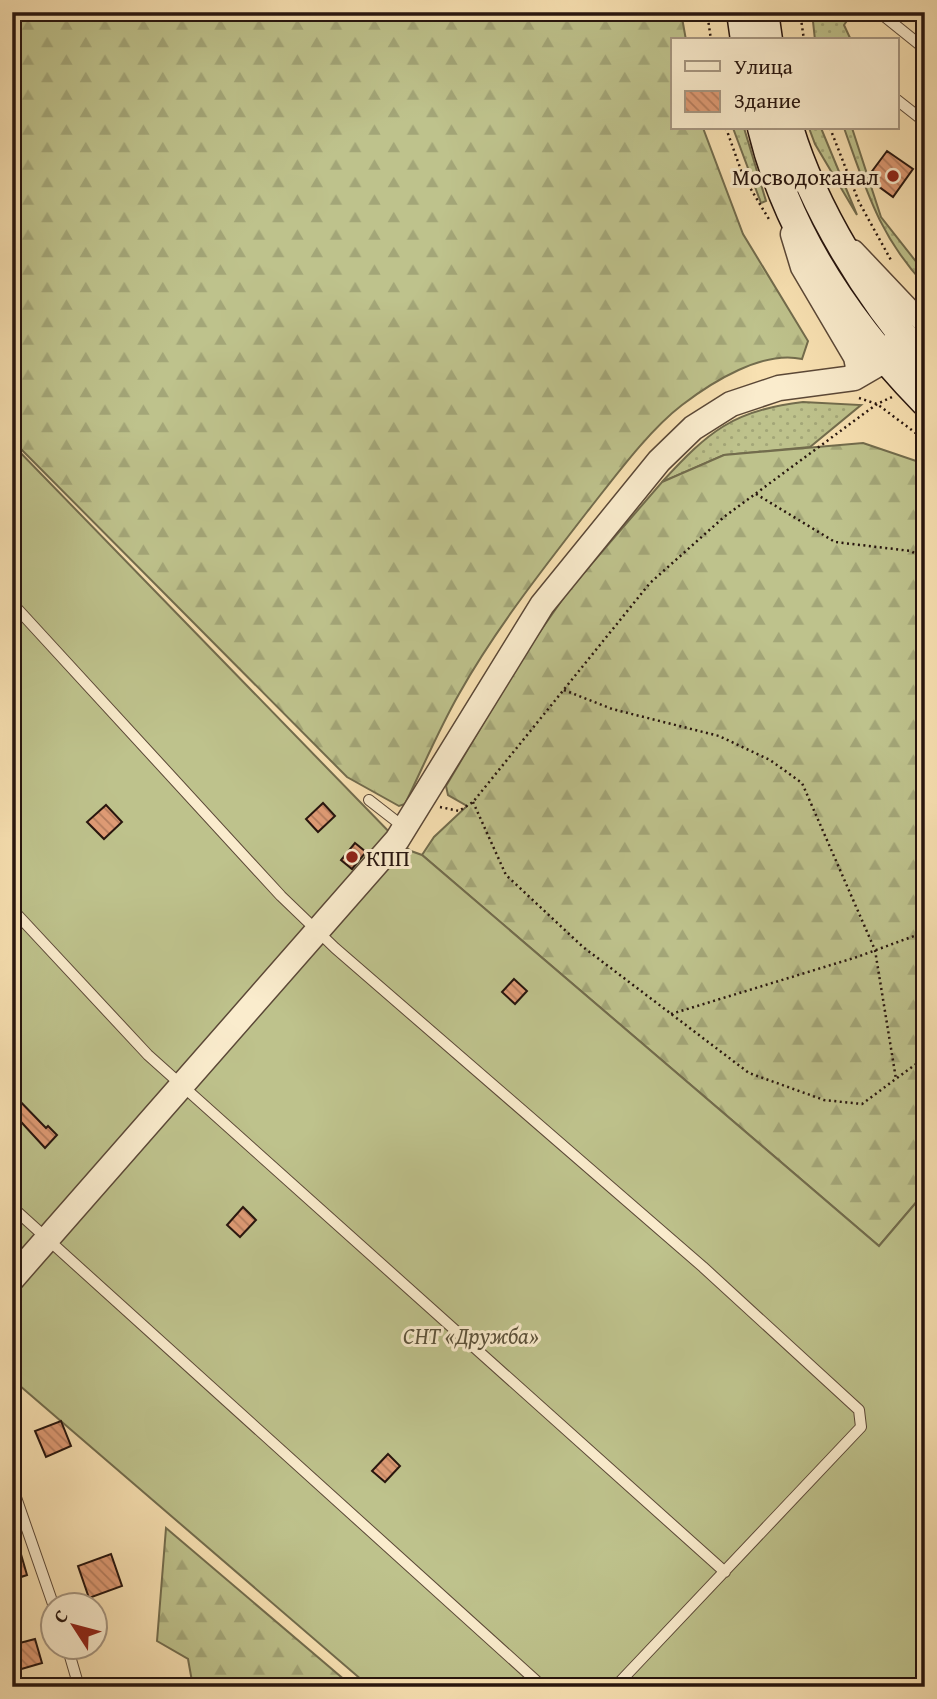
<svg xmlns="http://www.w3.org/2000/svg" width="937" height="1699" viewBox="0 0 937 1699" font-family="'Gentium Book Plus',serif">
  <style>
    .grass { fill: url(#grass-dots); stroke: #726c4d; stroke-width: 2 }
    .forest { fill: url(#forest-firs); stroke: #726c4d; stroke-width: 2 }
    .garden { fill: #bec28c; stroke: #726c4d; stroke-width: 2 }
    .building { fill: url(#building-back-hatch); stroke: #27150e; stroke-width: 2 }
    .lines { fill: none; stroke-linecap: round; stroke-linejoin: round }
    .service-casing { stroke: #5b4837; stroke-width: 12 }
    .minor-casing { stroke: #5b4837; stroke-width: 22 }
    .tertiary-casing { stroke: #5b4837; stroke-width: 27 }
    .secondary-casing { stroke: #27150e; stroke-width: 31 }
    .path { stroke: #27150e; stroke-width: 2.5; stroke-dasharray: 2 3.5; stroke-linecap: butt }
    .service { stroke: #faeccd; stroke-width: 10 }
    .minor { stroke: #faeccd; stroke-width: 19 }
    .tertiary { stroke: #faeccd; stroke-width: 24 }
    .secondary { stroke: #faeccd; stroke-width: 28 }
    .poi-dot { fill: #8f2418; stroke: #faeccd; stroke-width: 2.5 }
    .labels { text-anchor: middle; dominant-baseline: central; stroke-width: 6; stroke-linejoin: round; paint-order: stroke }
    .poi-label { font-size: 23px; fill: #27150e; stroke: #faeccd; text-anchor: end }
    .park-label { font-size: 23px; font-style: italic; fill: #5c523a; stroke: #faeccd }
  </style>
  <defs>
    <pattern id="grass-dots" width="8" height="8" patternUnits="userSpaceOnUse" patternTransform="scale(1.75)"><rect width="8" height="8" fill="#bec28c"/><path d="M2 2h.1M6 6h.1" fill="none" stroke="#a3a678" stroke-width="1.8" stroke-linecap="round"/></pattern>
    <pattern id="forest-firs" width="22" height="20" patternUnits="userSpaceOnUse" patternTransform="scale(1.75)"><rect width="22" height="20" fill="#bec28c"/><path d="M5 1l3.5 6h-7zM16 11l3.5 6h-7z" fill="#a3a678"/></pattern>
    <pattern id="building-back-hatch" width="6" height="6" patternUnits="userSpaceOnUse" patternTransform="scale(1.75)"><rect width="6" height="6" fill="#df9b75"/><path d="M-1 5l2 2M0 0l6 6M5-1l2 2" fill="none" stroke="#b57d5e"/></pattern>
  </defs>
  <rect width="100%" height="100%" fill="#f8e1b2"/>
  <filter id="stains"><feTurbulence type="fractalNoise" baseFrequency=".00286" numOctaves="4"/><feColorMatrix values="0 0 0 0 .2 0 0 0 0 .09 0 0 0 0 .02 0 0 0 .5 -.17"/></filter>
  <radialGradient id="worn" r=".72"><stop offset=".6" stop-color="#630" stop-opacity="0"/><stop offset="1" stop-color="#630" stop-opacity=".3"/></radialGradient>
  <!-- grass -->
  <path class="grass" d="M 812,12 L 853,12 L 844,25 L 851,40 L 815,40 Z
    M 733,128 L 744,128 L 766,201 L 761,203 Z
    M 809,128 L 821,128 L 857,215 L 815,144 Z
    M 844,128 L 852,128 L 881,217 L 925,273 L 925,285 C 879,236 866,189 844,128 Z
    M 803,402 L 861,405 L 810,447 L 724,455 L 662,482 C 708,432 733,410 803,402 Z"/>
  <!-- forest -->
  <path class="forest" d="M 12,12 L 681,12 L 686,40 L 673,40 L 673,128 L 703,128 L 743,234 L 808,341 L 802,359 C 763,350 712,382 682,405 C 648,431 614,478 587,512 C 543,569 494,631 459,694 C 439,729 423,767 405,804 L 399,806 L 347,777 L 12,440 Z
    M 863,443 L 925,464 L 925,1192 L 879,1246 L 422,855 L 434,837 L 467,806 L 448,795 L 446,786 L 525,653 L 569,590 L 662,482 L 724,455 Z
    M 166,1528 L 353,1687 L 193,1687 L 188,1659 L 157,1641 Z"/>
  <!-- garden -->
  <path class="garden" d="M 12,444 L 397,840 L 411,851 L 422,855 L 879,1246 L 925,1192 L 925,1687 L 370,1687 L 12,1379 Z"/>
  <!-- building -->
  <path class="building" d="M 887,151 L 913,169 L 893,197 L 867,178 Z
    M 323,803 L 335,816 L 318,832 L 306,819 Z
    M 106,805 L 122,822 L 104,839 L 87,822 Z
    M 355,843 L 366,852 L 352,869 L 341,860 Z
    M 514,979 L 527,991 L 515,1004 L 502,992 Z
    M 12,1093 L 46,1128 L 48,1126 L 57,1135 L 45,1148 L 12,1112 Z
    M 243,1207 L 256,1220 L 240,1237 L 227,1225 Z
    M 61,1421 L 71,1446 L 46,1457 L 35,1431 Z
    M 388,1454 L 400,1466 L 385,1482 L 372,1471 Z
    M 16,1537 L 27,1575 L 12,1580 L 12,1538 Z
    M 111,1554 L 122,1586 L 89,1598 L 78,1566 Z
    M 35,1639 L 42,1663 L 18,1670 L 12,1645 Z"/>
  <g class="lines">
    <defs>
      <path id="service" d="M 879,12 L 925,49
        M 897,100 L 925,122
        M 921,205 L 925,208
        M 12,603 L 281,896 L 335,948 L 703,1267 L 859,1410 L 861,1427 L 615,1687
        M 369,800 L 405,828
        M 12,909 L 148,1055 L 725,1572
        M 12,1207 L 543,1687
        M 12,1486 L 53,1604
        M 67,1646 L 79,1687"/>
      <path id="minor" d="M 854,250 L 925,325"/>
      <path id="tertiary" d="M 793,234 L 803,267 L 856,357 L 858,367 L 854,378
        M 12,1279 L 397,840 L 542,605 L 659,461 L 693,428 L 731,404 L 779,388 L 854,378 L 885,360 L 894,343"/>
      <path id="secondary" d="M 741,12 L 745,40
        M 764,12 L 768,40
        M 762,128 C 787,233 850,325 925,402
        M 789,128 C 814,210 868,297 925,362"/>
    </defs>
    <!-- service casing -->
    <use href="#service" class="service-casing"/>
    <!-- minor casing -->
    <use href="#minor" class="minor-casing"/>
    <!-- tertiary casing -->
    <use href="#tertiary" class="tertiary-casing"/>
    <!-- secondary casing -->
    <use href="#secondary" class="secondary-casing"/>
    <!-- path -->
    <path class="path" d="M 707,12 L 711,40
      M 800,12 L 804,40
      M 726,128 L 743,176 L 770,221
      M 830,128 L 859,202 L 892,262
      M 859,398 L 877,404 L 925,440
      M 756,494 L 835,542 L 911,551 L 925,560
      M 564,690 L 612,709 L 719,736 L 770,760 L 802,783 L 875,950 L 896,1079
      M 473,802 L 506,875 L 583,947 L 749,1073 L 824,1100 L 862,1104 L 916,1064 L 925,1054
      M 440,807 L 459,811 L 473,802 L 650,583 L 724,517 L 877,404 L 892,397
      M 671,1014 L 857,957 L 925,932"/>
    <!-- service -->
    <use href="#service" class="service"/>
    <!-- minor -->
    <use href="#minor" class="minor"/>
    <!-- tertiary -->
    <use href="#tertiary" class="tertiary"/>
    <!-- secondary -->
    <use href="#secondary" class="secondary"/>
  </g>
  <!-- markers -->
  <g class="poi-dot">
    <circle cx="893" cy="176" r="7"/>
    <circle cx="352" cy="857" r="7"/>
  </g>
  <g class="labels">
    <!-- poi labels -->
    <g class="poi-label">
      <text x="879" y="176">Мосводоканал</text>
      <text x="366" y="857" text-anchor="start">КПП</text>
    </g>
    <!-- park labels -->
    <g class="park-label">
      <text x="471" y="1335">СНТ «Дружба»</text>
    </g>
  </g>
  <!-- margin -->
  <rect width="937" height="1699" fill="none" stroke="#f8e1b2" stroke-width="42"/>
  <rect x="14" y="14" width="909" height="1671" fill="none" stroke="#27150e" stroke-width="3.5"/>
  <rect x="21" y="21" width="895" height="1657" fill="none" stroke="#27150e" stroke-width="2"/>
  <!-- legend -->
  <rect x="671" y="38" width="228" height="91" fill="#faeccd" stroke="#a69681" stroke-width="2"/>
  <rect x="685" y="61" width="35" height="10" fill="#faeccd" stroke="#a69681" stroke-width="2"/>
  <text x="734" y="74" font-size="21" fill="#27150e">Улица</text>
  <rect x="685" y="91" width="35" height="21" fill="url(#building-back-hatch)" stroke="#a69681" stroke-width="2"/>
  <text x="734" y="108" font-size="21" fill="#27150e">Здание</text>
  <!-- north arrow -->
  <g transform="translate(74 1626) rotate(306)"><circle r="33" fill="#faeccd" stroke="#a69681" stroke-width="2"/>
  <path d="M0-5L12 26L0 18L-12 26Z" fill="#8f2418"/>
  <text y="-10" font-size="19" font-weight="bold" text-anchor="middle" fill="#27150e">С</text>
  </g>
  <rect width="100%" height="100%" filter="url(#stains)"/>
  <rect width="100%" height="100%" fill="url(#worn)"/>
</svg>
